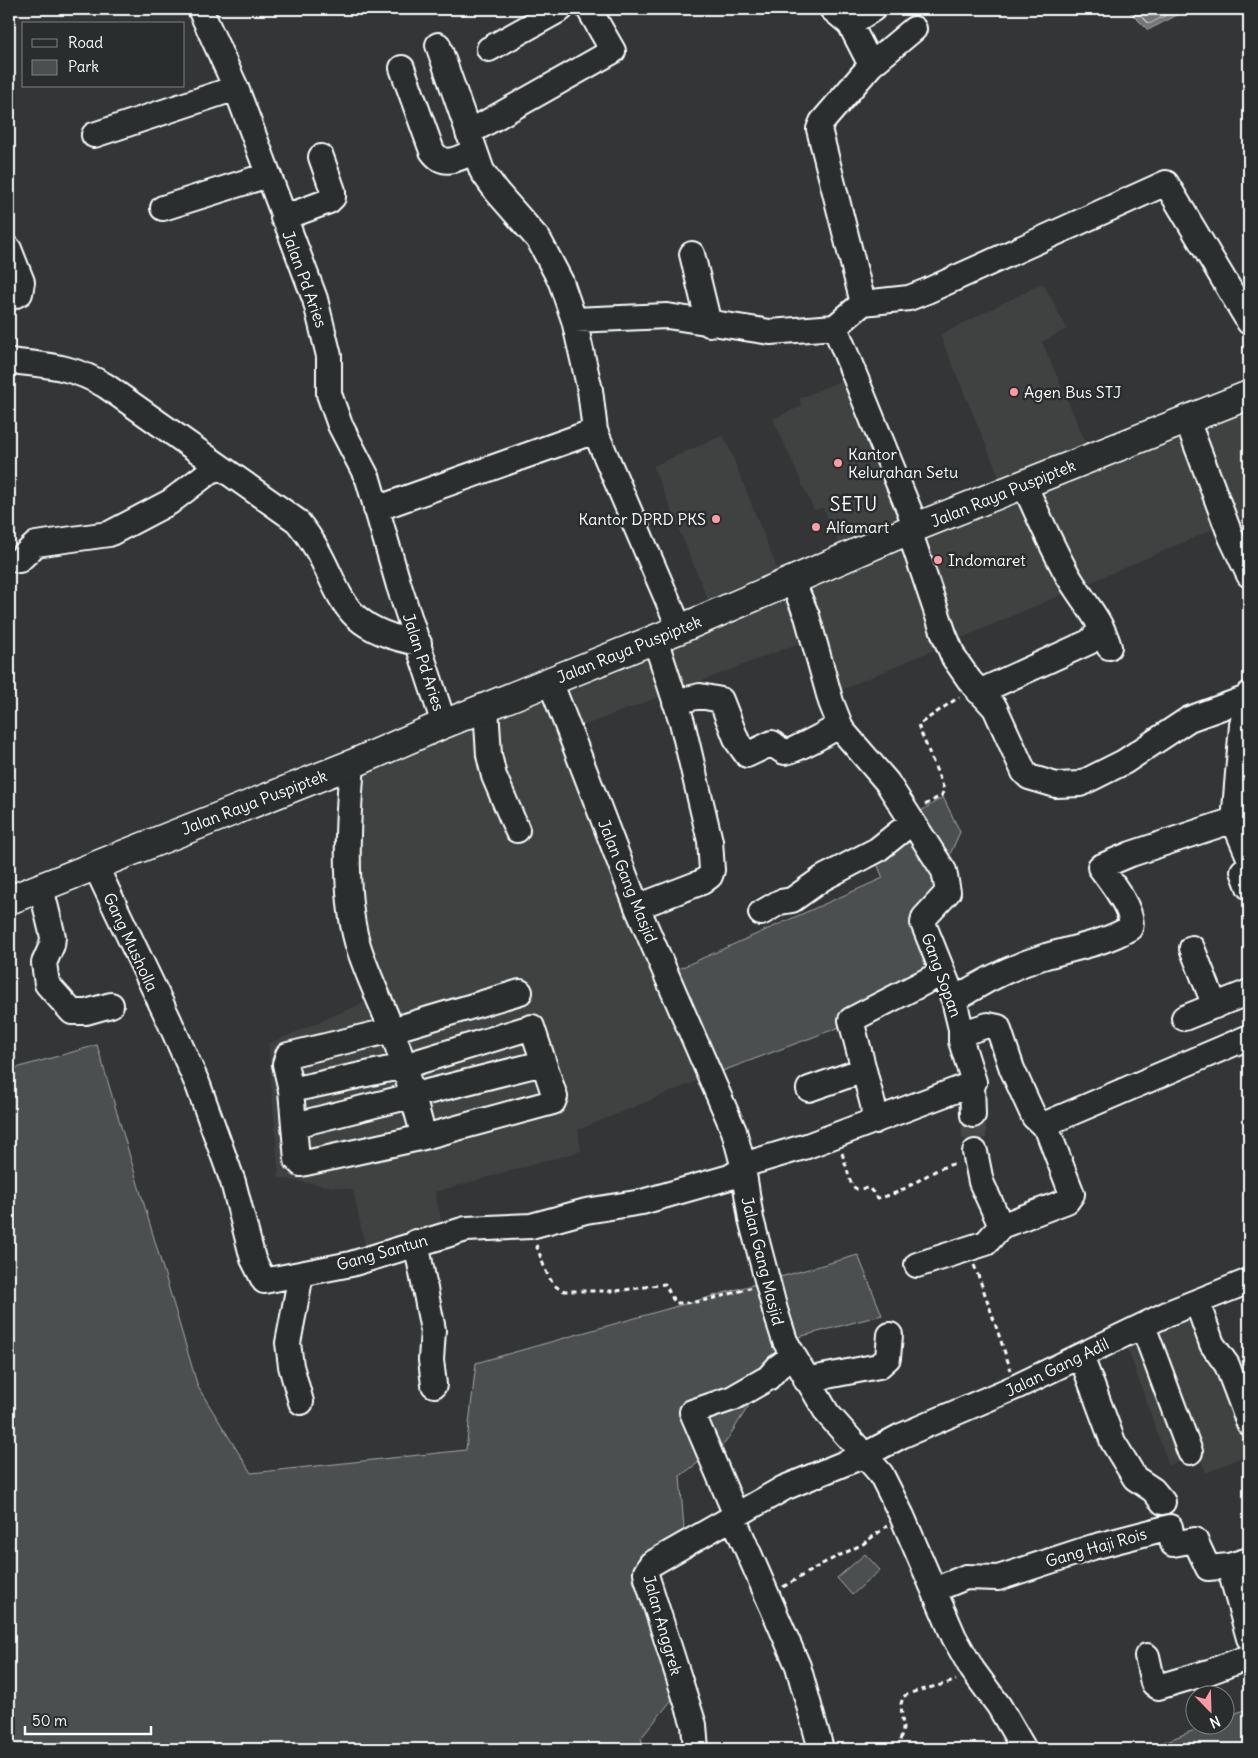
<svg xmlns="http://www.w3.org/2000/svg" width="1258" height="1758" viewBox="0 0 1258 1758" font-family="Delius,sans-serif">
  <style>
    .built { fill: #404243 }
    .green { fill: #4c4f50; stroke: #a6a7a8 }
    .water { fill: #737576; stroke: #abacad }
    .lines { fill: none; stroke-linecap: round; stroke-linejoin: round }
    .shore { stroke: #c7c8c8; stroke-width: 1 }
    .minor-tunnel { stroke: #47494a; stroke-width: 24; stroke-dasharray: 24 12; stroke-linecap: butt }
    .minor-casing { stroke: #fff; stroke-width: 28 }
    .major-casing { stroke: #fff; stroke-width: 31 }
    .path { stroke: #fff; stroke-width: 3; stroke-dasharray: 5 4; stroke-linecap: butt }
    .minor { stroke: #2a2d2e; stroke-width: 24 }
    .major { stroke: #2a2d2e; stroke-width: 28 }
    .poi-dot { fill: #ff9aa2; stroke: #2a2d2e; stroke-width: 2 }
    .labels { text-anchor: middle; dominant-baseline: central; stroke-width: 5; stroke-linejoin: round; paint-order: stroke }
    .street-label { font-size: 16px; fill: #fff; stroke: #2a2d2e }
    .poi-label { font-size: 16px; fill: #fff; stroke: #2a2d2e; text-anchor: start }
    .quarter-label { font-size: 19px; letter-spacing: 1px; fill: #fff; stroke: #2a2d2e }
  </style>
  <rect width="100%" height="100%" fill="#333536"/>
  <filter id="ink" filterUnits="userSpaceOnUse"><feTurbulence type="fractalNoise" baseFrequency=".02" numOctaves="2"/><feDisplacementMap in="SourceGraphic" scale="10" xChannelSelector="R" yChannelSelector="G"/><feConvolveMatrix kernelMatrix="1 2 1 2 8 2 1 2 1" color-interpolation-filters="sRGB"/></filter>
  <g filter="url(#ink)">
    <!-- built -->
    <path class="built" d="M 1043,283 L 1067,329 L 1042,342 L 1086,443 L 1000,479 L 940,335 Z
      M 846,378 L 906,514 L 838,543 L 823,508 L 814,510 L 773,419 L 802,406 L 799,399 Z
      M 1249,404 L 1249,514 L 827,696 L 805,641 L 575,729 L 709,1076 L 578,1130 L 581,1151 L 435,1192 L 443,1230 L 367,1255 L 353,1190 L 279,1178 L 268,1044 L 368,1001 L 336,910 L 336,776 Z
      M 724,435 L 778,571 L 708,600 L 653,466 Z
      M 1211,1303 L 1241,1389 L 1249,1386 L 1249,1454 L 1206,1473 L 1198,1452 L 1169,1466 L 1124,1338 Z"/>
    <!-- green -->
    <path class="green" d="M 943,797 L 960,832 L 915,933 L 939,967 L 848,1024 L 709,1076 L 669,973 L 883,878 L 869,844 Z
      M 97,1045 L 198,1387 L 251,1473 L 466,1450 L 476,1363 L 858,1255 L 882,1315 L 791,1339 L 725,1443 L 680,1476 L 684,1529 L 632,1579 L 683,1686 L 641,1738 L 644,1749 L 9,1749 L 9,1070 Z
      M 865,1554 L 880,1570 L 852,1595 L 837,1578 Z
      M 1249,1708 L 1249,1749 L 1146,1749 L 1205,1726 L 1226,1726 L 1226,1717 Z"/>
    <!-- water -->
    <path class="water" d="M 1127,9 L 1189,9 L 1148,30 Z"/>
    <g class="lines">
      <!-- shore -->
      <path class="shore" d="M 1134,9 L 1149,24 L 1178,9"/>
      <!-- minor-tunnel -->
      <path class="minor-tunnel" d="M 973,1115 L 975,1152"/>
      <defs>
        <path id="minor" d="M 200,9 L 236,88 L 315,299 L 329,356 L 329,394 L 340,425 L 368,479 L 399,586 L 444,724
          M 832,9 L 850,24 L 871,65
          M 850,24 L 873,9
          M 438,45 L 482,171 L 497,192 L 539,240 L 561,282 L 574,320 L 590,390 L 595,431 L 680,629
          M 489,49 L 561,9
          M 402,68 L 432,151 C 445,169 457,158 474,152
          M 468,133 L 613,51 L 589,9
          M 94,135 L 236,88
          M 163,208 L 268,175
          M 283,218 L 329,201 L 333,197 L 333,191 L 321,157
          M 9,249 L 22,282 L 20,293 L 9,298
          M 692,254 L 709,324
          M 863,303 L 819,129 L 822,122 L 871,65 L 914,29
          M 574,320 L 667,316 L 770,332 L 835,327 L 863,303 L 909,298 L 927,291 L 1166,183 L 1249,322
          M 835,327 L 916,527
          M 9,361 C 46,365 73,366 106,386 L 297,521 C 347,580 324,626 419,643
          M 1187,420 L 1231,537 L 1249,575
          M 1024,484 C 1038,515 1051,545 1067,574 C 1081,599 1101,619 1109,647
          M 376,509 L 595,431
          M 909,530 L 944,634 L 954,658 L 970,681 L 995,708 L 1024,772 L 1029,777 L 1056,785 L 1080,784 L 1124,762 L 1189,719 L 1247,698
          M 19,560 L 36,544 L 109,534 L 170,502 L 217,466
          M 550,681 L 637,907 L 734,1131 L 742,1161 L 751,1219 L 775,1310 L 785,1341 L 827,1413 L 881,1474 L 902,1516 L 954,1637 L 972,1669 L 999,1706 L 1024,1749
          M 979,692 L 1089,642 L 1102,629
          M 1249,694 L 1242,725 L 1234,822 L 1249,857
          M 675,702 L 700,696 L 721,700 L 737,741 L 747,755 L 772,743 C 776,745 780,751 785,752 C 791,753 833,730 839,725
          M 486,708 L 489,755 L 494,776 L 517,830
          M 352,764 C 348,815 343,893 357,942 C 366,973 381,1001 392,1031 C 405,1065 414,1101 424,1137
          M 95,865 L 168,1018 L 198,1085 L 233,1182 L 253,1259 L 264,1281 L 351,1264 L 466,1229 L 531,1226 L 586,1211 L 642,1202 L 730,1177 L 743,1169
          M 1243,871 L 1249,887
          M 41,887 L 53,937 L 52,945 L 44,963 L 47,984 L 72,1012 L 86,1012 L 111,1005
          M 637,907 L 702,882 L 710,876 L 712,870 L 710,841 L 682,722 L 655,639
          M 761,913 L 780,902 L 792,900 L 823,878 L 877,850 L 912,822
          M 1192,948 L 1215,1006
          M 954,1000 C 981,982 1011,967 1043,957 C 1072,948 1103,944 1130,928 C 1136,913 1109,879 1100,867 L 1131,854 L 1234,820
          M 1184,1018 L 1249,992
          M 972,1084 L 973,1115
          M 809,1089 L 864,1070
          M 291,1090 L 404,1066 L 532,1027 L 555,1097 L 553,1102 L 424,1137 L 301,1164 L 297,1160 L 291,1090 L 285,1064 L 288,1055 L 392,1030 L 520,992
          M 875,1121 L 873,1105 L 851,1020 L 942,973
          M 295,1125 L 543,1063
          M 1043,1125 L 1249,1037
          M 975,1152 L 981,1182 L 1001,1226
          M 743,1165 L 807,1146 L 972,1084 L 974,1082 L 961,1041 L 961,1029 L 954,1000 L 923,923 L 924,918 L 948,892 L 944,871 L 887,782 L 842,730 L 831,702 L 807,616 L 792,580
          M 416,1242 L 433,1330 L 431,1360 L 434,1385
          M 917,1265 L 986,1243 L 1001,1226 L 1067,1201 L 1072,1194 L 1047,1129 L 1034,1117 L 1012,1069 L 998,1027 L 988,1025 L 966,1032 L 961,1029
          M 301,1274 L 288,1343 L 291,1366 L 301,1402
          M 1197,1302 L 1212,1344 L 1227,1365 L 1249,1423
          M 1143,1326 L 1190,1452
          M 1081,1356 L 1113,1442 L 1135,1478 L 1153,1490 L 1163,1502
          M 806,1380 L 879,1366 L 888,1358 L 890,1335
          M 736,1515 L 692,1412 L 733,1398 L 768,1378 L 778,1367 L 793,1356
          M 733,1517 L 798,1666 L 821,1749
          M 1229,1566 L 1249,1638
          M 934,1590 L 966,1577 L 998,1578 L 1093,1547 L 1170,1527 L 1173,1544 L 1195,1540 L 1208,1568 L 1229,1566 L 1249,1560
          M 1147,1656 L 1153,1683 L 1158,1687 L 1209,1672 L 1249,1657
          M 696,1749 L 694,1725 L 647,1578 L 646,1572 L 651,1564 L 784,1488 L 865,1455 L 901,1436 L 1018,1386 L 1171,1312 L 1249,1281"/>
        <path id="major" d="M 9,900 L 352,764 L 444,724 L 680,629 L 916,527 L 1249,395"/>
      </defs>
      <!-- minor casing -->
      <use href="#minor" class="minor-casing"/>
      <!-- major casing -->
      <use href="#major" class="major-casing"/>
      <!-- path -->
      <path class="path" d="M 925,805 L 942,795 L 944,789 L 918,725 L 959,697
        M 842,1153 L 852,1186 L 857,1189 L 869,1188 L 878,1198 C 908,1193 928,1169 957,1163
        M 536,1245 C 543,1260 547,1287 565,1291 L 617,1291 L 665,1284 L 675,1303 C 700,1304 726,1295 750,1288
        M 974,1265 C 988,1300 998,1334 1011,1370
        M 783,1587 L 822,1564 L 863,1544 L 887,1526
        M 898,1749 L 903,1729 L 901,1704 L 903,1697 C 912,1690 943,1686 956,1680"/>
      <!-- minor -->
      <use href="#minor" class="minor"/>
      <!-- major -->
      <use href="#major" class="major"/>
    </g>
  </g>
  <!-- markers -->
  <g class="poi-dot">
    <circle cx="1014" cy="392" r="5"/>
    <circle cx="838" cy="463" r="5"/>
    <circle cx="716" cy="519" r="5"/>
    <circle cx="816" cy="527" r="5"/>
    <circle cx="938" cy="560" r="5"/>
  </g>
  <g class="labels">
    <!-- street labels -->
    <g class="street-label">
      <text transform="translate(305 279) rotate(70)">Jalan Pd Aries</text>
      <text transform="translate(1003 493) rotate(-22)">Jalan Raya Puspiptek</text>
      <text transform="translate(629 649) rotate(-22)">Jalan Raya Puspiptek</text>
      <text transform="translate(424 662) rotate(72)">Jalan Pd Aries</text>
      <text transform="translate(254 802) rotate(-21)">Jalan Raya Puspiptek</text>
      <text transform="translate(628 881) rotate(68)">Jalan Gang Masjid</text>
      <text transform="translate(131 942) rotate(65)">Gang Musholla</text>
      <text transform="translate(942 975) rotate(70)">Gang Sopan</text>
      <text transform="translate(382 1252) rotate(-16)">Gang Santun</text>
      <text transform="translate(763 1261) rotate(76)">Jalan Gang Masjid</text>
      <text transform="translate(1057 1367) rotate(-26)">Jalan Gang Adil</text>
      <text transform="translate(1096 1547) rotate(-16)">Gang Haji Rois</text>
      <text transform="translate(663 1625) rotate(74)">Jalan Anggrek</text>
    </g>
    <!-- poi labels -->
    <g class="poi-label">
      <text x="1024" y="392">Agen Bus STJ</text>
      <text x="848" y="454">Kantor<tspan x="848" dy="18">Kelurahan Setu</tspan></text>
      <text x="706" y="519" text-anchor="end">Kantor DPRD PKS</text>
      <text x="826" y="527">Alfamart</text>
      <text x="948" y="560">Indomaret</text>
    </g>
    <!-- quarter labels -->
    <g class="quarter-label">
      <text x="854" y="504">SETU</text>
    </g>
  </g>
  <!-- margin -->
  <rect width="1258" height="1758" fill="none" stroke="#2a2d2e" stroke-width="30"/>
  <rect x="15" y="15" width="1228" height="1728" fill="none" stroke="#fff" stroke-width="2" filter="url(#ink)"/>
  <!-- legend -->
  <rect x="22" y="22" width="162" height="65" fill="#2a2d2e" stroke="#7f8182"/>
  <rect x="32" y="39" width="25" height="8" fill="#2a2d2e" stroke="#7f8182"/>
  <text x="68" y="48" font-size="15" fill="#ffffff">Road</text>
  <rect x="32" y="60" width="25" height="15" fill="#4c4f50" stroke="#7f8182"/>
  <text x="68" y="72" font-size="15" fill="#ffffff">Park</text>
  <!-- north arrow -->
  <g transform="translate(1210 1710) rotate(157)"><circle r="24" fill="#2a2d2e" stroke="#7f8182"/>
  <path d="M0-4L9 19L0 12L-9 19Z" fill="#ff9aa2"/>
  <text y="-8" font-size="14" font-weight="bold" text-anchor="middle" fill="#ffffff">N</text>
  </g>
  <!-- scale -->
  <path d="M25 1726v8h126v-8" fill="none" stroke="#ffffff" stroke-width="2.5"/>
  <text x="32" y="1726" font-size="15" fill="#ffffff" stroke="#2a2d2e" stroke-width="4" paint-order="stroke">50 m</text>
</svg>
